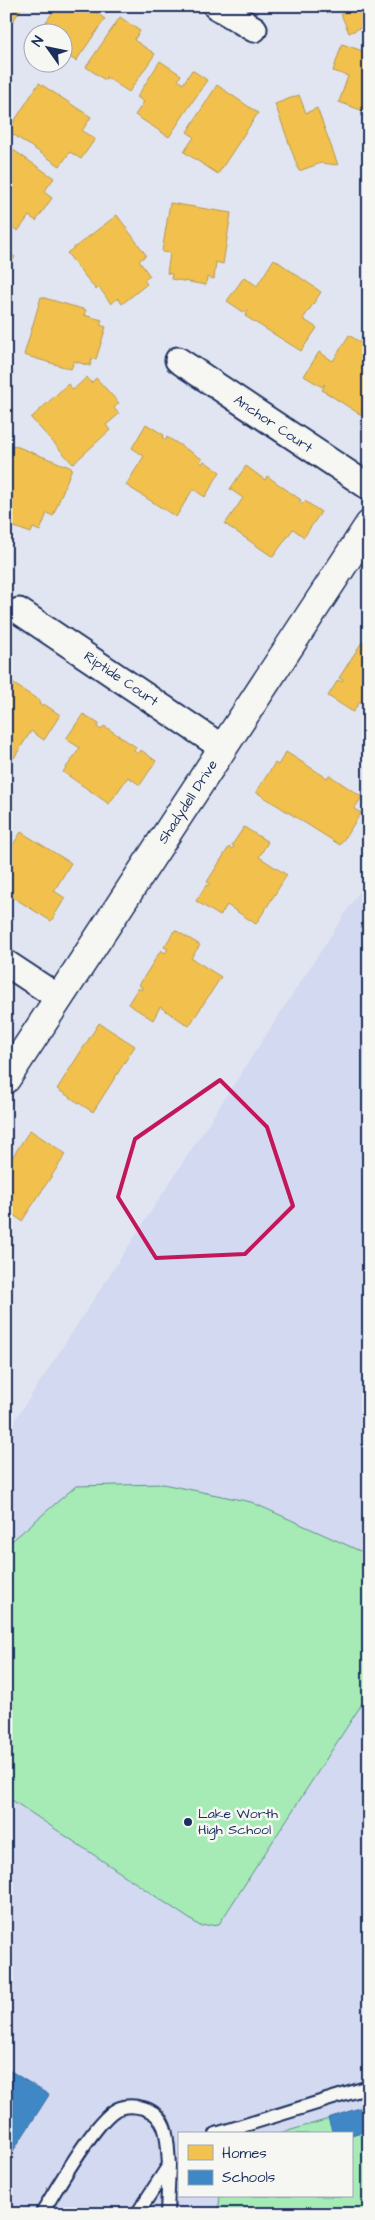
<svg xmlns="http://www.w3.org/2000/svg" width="375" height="2220" viewBox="0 0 375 2220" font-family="'Architects Daughter',sans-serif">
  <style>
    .built { fill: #d2d9f0; fill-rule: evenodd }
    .green { fill: #a6ebb6; stroke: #608d8a }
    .homes { fill: #f2c14e; stroke: #b29553 }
    .schools { fill: #3f88c5; stroke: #346da6 }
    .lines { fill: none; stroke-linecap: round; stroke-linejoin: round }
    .service-casing { stroke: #1b2f5e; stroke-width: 16 }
    .minor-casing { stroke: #1b2f5e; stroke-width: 29 }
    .tertiary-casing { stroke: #1b2f5e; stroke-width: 31 }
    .service { stroke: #f6f6f2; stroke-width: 12 }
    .minor { stroke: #f6f6f2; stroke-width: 25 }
    .tertiary { stroke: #f6f6f2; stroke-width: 28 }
    .marked { fill: none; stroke: #c2185b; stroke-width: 4; stroke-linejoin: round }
    .poi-dot { fill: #1b2f5e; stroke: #f6f6f2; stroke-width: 2 }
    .labels { text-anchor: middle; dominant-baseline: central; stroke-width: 5; stroke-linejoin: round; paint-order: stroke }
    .street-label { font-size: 14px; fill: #1b2f5e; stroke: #f6f6f2 }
    .poi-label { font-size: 14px; fill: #1b2f5e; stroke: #f6f6f2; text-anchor: start }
  </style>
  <rect width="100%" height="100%" fill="#e1e5f1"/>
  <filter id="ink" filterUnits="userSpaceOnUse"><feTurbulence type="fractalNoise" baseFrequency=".02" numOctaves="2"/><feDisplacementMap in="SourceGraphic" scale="10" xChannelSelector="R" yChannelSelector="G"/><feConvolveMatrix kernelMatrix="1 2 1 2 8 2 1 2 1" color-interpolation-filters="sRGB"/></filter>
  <g filter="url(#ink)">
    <!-- built -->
    <path class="built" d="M 369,877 L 369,2214 L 6,2214 L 6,1434 ZM 179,2134 L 351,2134 L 351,2196 L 179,2196 Z"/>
    <!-- green -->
    <path class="green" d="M 163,1484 L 251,1502 L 369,1555 L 369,1693 L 219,1924 L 200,1926 L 6,1796 L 6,1546 L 76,1486 Z
      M 369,2107 L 369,2214 L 218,2214 L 220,2196 L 351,2196 L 351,2134 L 278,2134 Z"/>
    <!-- homes -->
    <path class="homes" d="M 6,6 L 23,6 L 11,24 L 6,20 Z
      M 57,6 L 87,6 L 105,19 L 76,61 L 62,52 L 62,32 L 39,32 Z
      M 341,6 L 369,6 L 369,24 L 349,33 L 341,14 L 346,12 Z
      M 120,17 L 140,31 L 134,40 L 155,54 L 129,92 L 106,77 L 105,80 L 86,67 Z
      M 342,44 L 369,53 L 369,113 L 339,102 L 348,76 L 333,71 Z
      M 160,61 L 181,75 L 178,80 L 183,84 L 192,70 L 207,80 L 169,137 L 135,115 L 144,102 L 137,97 Z
      M 39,83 L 91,117 L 82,131 L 95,139 L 81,159 L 70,152 L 60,166 L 8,131 Z
      M 217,85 L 258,113 L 218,174 L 184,152 L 194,137 L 187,132 Z
      M 299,95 L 306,113 L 317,108 L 338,165 L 321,163 L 299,171 L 275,104 Z
      M 6,145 L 54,178 L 44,192 L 52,198 L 36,221 L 29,216 L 18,231 L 6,223 Z
      M 170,203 L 231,213 L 223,264 L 216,262 L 214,279 L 207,277 L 206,285 L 171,279 L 172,274 L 167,273 L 170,253 L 162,252 Z
      M 117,215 L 146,255 L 139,261 L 150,276 L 144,280 L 147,284 L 122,304 L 118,298 L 111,304 L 99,287 L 96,290 L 67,253 Z
      M 6,235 L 13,239 L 6,249 Z
      M 6,251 L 15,257 L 6,269 Z
      M 274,259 L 321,292 L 303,319 L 317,328 L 301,351 L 245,316 L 249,311 L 247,310 L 245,313 L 227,301 L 244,277 L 257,286 Z
      M 41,297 L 86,310 L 84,315 L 102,320 L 100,325 L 106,327 L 96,359 L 92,358 L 90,366 L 74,361 L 71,369 L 24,355 Z
      M 349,335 L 369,348 L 369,420 L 322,390 L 325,385 L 324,384 L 322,387 L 304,376 L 319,352 L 333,361 Z
      M 87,377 L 91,383 L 96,378 L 119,403 L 114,408 L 119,414 L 106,425 L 110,430 L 73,464 L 31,418 L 68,384 L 73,390 Z
      M 146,424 L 164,435 L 162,438 L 166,440 L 167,437 L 202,459 L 200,462 L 202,464 L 204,461 L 220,472 L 205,497 L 193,489 L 176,517 L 126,485 L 144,456 L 132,448 Z
      M 13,445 L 72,468 L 53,516 L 47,513 L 40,531 L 33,528 L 31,533 L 6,524 L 6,462 Z
      M 246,466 L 265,480 L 267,476 L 301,500 L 299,503 L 302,504 L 305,501 L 321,512 L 304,537 L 293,529 L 273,557 L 225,524 L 243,498 L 230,489 Z
      M 362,642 L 368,645 L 369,644 L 369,707 L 360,701 L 353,712 L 328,696 L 338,680 L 342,682 L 343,680 L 339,678 Z
      M 6,679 L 40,701 L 39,704 L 42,706 L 44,704 L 60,715 L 44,740 L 31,731 L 14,758 L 6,753 Z
      M 83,714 L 99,724 L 97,727 L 101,730 L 104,726 L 136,747 L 134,751 L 138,754 L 141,750 L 156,761 L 140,785 L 128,777 L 109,804 L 63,772 L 80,748 L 66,739 Z
      M 286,752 L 327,778 L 329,775 L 362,797 L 354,809 L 361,813 L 340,845 L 256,792 L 275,763 L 278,765 Z
      M 244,827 L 268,842 L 259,857 L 287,875 L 256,924 L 227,905 L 220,916 L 196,901 L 206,885 L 208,886 L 210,884 L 207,882 L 229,847 L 232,849 L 234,846 L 232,845 Z
      M 21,832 L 71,863 L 54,891 L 65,898 L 51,921 L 6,893 L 6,856 Z
      M 175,930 L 200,945 L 191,958 L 221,977 L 189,1026 L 160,1007 L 153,1020 L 128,1004 L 138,988 L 141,990 L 142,987 L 139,985 L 161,950 L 165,953 L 168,949 L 164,947 Z
      M 99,1023 L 135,1046 L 93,1112 L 57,1089 Z
      M 30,1130 L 66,1154 L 22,1221 L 6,1210 L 6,1167 Z"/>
    <!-- schools -->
    <path class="schools" d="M 6,2068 L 49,2095 L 6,2162 Z
      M 369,2105 L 369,2130 L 351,2135 L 333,2134 L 328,2118 Z"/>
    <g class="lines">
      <defs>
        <path id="service" d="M 216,2134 L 369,2087
          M 41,2214 C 55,2192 98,2114 120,2108 C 128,2105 135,2106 143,2108 C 170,2116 167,2142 169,2165
          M 137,2214 L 169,2165 L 167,2214"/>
        <path id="minor" d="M 216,6 L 254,29
          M 178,360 L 369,487
          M 19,611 L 223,748
          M 6,963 L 59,998"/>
        <path id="tertiary" d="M 6,1079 L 369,525"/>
      </defs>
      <!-- service casing -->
      <use href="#service" class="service-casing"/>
      <!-- minor casing -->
      <use href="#minor" class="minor-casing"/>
      <!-- tertiary casing -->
      <use href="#tertiary" class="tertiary-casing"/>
      <!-- service -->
      <use href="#service" class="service"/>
      <!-- minor -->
      <use href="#minor" class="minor"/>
      <!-- tertiary -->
      <use href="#tertiary" class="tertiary"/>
    </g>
  </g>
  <!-- marked area -->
  <path class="marked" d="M 220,1080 L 267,1127 L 293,1206 L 245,1254 L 156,1258 L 118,1197 L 135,1139 Z"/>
  <!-- markers -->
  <circle class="poi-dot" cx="188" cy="1822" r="5"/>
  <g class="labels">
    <!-- street labels -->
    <g class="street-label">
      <text transform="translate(273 424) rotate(34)">Anchor Court</text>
      <text transform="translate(121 679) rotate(34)">Riptide Court</text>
      <text transform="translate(188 802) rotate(-57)">Shadydell Drive</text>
    </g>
    <!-- poi labels -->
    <g class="poi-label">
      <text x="198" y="1814">Lake Worth<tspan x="198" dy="16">High School</tspan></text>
    </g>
  </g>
  <!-- margin -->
  <rect width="375" height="2220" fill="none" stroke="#f6f6f2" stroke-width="25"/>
  <rect x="12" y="12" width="350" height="2195" fill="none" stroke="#1b2f5e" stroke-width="2" filter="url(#ink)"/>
  <!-- legend -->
  <rect x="178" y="2132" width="175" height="65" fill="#f6f6f2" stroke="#9ea6b7"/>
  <rect x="188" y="2145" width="25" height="15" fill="#f2c14e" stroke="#9ea6b7"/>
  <text x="222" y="2158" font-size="15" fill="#1b2f5e">Homes</text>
  <rect x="188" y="2170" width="25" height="15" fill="#3f88c5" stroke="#9ea6b7"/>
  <text x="222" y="2182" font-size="15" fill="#1b2f5e">Schools</text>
  <!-- north arrow -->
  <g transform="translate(48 48) rotate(303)"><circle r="24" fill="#f6f6f2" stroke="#9ea6b7"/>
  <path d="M0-4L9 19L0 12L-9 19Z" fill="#1b2f5e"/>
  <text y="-8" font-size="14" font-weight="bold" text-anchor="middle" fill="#1b2f5e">N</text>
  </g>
</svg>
